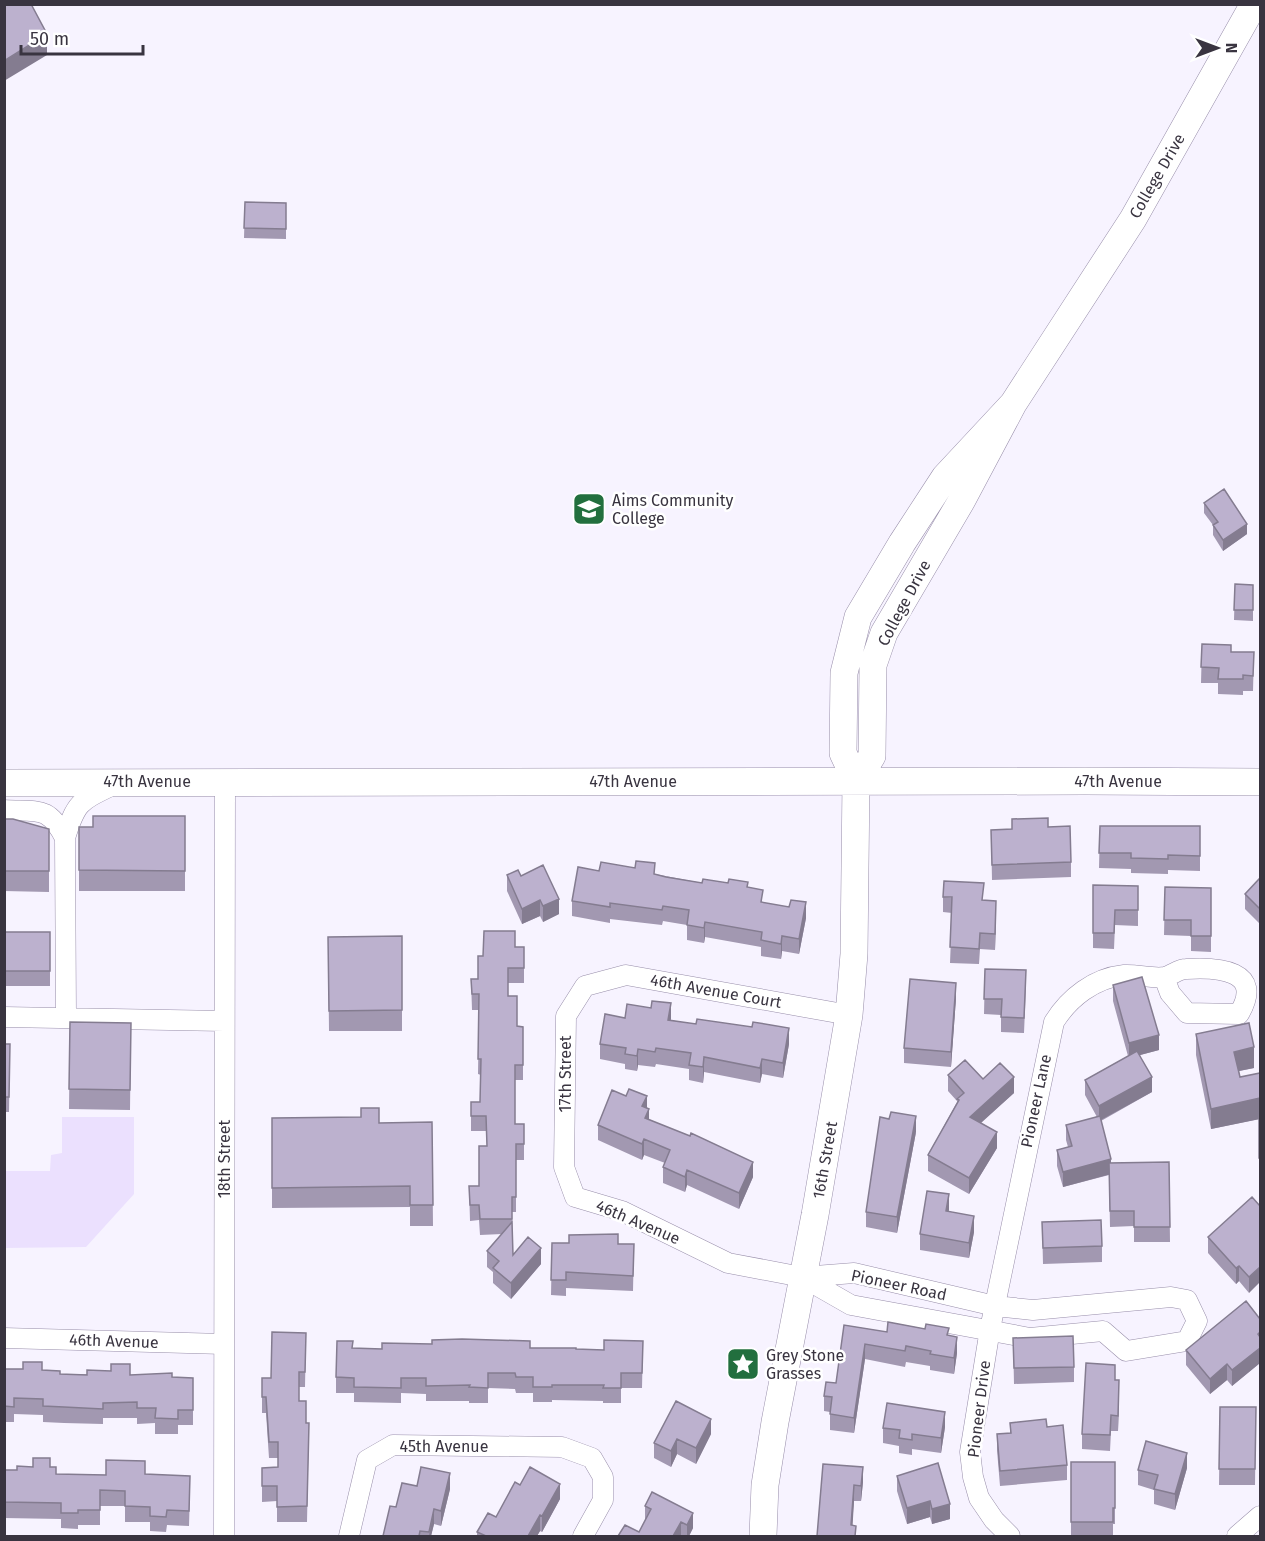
<svg xmlns="http://www.w3.org/2000/svg" width="1265" height="1541" viewBox="0 0 1265 1541" font-family="'Fira Sans',sans-serif">
  <style>
    .green { fill: #ebe0fe }
    .lines { fill: none; stroke-linecap: round; stroke-linejoin: round }
    .street-casing { stroke: #988eaa; stroke-width: 21 }
    .secondary-casing { stroke: #988eaa; stroke-width: 28 }
    .street { stroke: #fff; stroke-width: 20 }
    .secondary { stroke: #fff; stroke-width: 27 }
    .wall { fill: #a298b1 }
    .shaded-wall { fill: #847c90 }
    .building { fill: #bcb1ce; stroke: #847c90; stroke-width: 1.5 }
    .labels { text-anchor: middle; dominant-baseline: central; stroke-width: 5; stroke-linejoin: round; paint-order: stroke }
    .street-label { font-size: 16px; fill: #393440; stroke: #fff }
    .poi-label { font-size: 16px; fill: #393440; stroke: #fff; text-anchor: start }
  </style>
  <rect width="100%" height="100%" fill="#f7f3ff"/>
  <!-- green -->
  <path class="green" d="M 62,1117 L 134,1117 L 134,1194 L 86,1247 L 5,1248 L 5,1171 L 50,1171 L 51,1155 L 62,1153 Z"/>
  <g class="lines">
    <defs>
      <path id="street" d="M 4,810 C 38,812 48,805 65,838
        M 4,1017 L 224,1021
        M 66,1018 L 65,838 C 76,802 80,801 113,785
        M 802,1277 L 851,1305 L 1030,1338 L 1103,1331 L 1126,1351 L 1187,1341 L 1197,1321 L 1187,1300 L 1171,1297 L 1033,1310 L 995,1306 L 854,1273 L 802,1277 L 728,1263 L 622,1211 L 575,1197 L 564,1167 L 566,1016 L 585,986 L 626,975 L 849,1015
        M 4,1338 L 224,1344
        M 224,1536 L 225,781
        M 349,1536 L 367,1460 L 393,1445 L 562,1447 L 592,1458 L 603,1477 L 603,1500 L 583,1536
        M 1010,1536 L 994,1520 L 979,1498 L 973,1477 L 970,1452 L 990,1329 L 1054,1022 C 1069,998 1094,978 1124,975 C 1137,974 1152,979 1165,977 C 1172,975 1179,969 1186,969 C 1218,967 1265,970 1239,1014 L 1187,1013 L 1170,993 L 1164,977
        M 1237,1536 L 1260,1516"/>
      <path id="secondary" d="M 856,781 L 872,756 L 873,665 L 884,633 L 962,500 L 1013,404 L 1133,219 L 1254,4
        M 4,783 L 1085,781 L 1260,782
        M 763,1536 L 765,1485 L 775,1422 L 815,1215 L 849,1015 L 854,954 L 856,781 L 843,753 L 844,673 L 858,617 L 902,543 L 945,477 L 1013,404"/>
    </defs>
    <!-- street casing -->
    <use href="#street" class="street-casing"/>
    <!-- secondary casing -->
    <use href="#secondary" class="secondary-casing"/>
    <!-- street -->
    <use href="#street" class="street"/>
    <!-- secondary -->
    <use href="#secondary" class="secondary"/>
  </g>
  <!-- wall -->
  <path class="wall" d="M 245,202 L 286,203 L 286,239 L 244,238 Z
    M 1204,503 L 1247,534 L 1223,551 L 1213,535 L 1213,525 L 1204,513 Z
    M 1235,584 L 1253,585 L 1253,621 L 1234,620 Z
    M 1202,644 L 1231,652 L 1254,652 L 1253,691 L 1243,691 L 1243,695 L 1218,694 L 1218,683 L 1201,683 Z
    M 185,816 L 185,891 L 79,891 L 79,827 L 93,827 Z
    M 4,819 L 49,829 L 49,892 L 4,891 Z
    M 1100,826 L 1200,826 L 1200,871 L 1168,870 L 1168,874 L 1131,873 L 1131,869 L 1099,868 Z
    M 1048,827 L 1071,862 L 1071,877 L 992,880 L 991,830 Z
    M 599,871 L 655,874 L 702,883 L 748,887 L 763,903 L 806,918 L 799,954 L 782,951 L 781,959 L 761,956 L 761,947 L 705,937 L 704,943 L 687,940 L 687,925 L 663,921 L 662,925 L 610,919 L 610,923 L 572,916 L 572,901 Z
    M 507,875 L 521,876 L 559,914 L 543,922 L 540,916 L 522,924 L 507,891 Z
    M 1260,878 L 1260,924 L 1245,909 L 1245,894 Z
    M 1093,885 L 1138,886 L 1138,926 L 1115,925 L 1114,949 L 1093,948 Z
    M 1165,887 L 1211,888 L 1211,952 L 1191,951 L 1191,936 L 1164,935 Z
    M 943,897 L 983,900 L 996,916 L 995,950 L 980,949 L 979,964 L 950,963 L 952,913 L 943,912 Z
    M 4,932 L 50,932 L 50,986 L 4,986 Z
    M 402,936 L 402,1031 L 329,1031 L 328,937 Z
    M 515,947 L 524,947 L 524,983 L 508,983 L 508,996 L 517,1026 L 523,1027 L 523,1080 L 515,1080 L 515,1124 L 524,1124 L 524,1160 L 516,1160 L 516,1212 L 512,1212 L 513,1255 L 541,1264 L 511,1299 L 493,1283 L 493,1272 L 487,1267 L 487,1251 L 502,1234 L 480,1235 L 479,1220 L 470,1221 L 469,1186 L 479,1186 L 487,1146 L 486,1131 L 471,1131 L 471,1102 L 480,1102 L 481,1075 L 478,1074 L 479,1010 L 472,1010 L 471,979 L 478,979 L 483,956 Z
    M 985,969 L 1026,986 L 1024,1033 L 1001,1032 L 1001,1015 L 984,1014 Z
    M 1113,985 L 1159,1050 L 1140,1055 L 1152,1092 L 1101,1121 L 1111,1163 L 1169,1162 L 1170,1242 L 1134,1242 L 1134,1226 L 1110,1227 L 1109,1175 L 1063,1187 L 1057,1166 L 1057,1150 L 1068,1147 L 1066,1140 L 1066,1125 L 1097,1117 L 1085,1095 L 1085,1080 L 1128,1056 L 1113,1001 Z
    M 956,998 L 951,1067 L 904,1063 L 904,1048 Z
    M 625,1018 L 671,1020 L 789,1044 L 783,1078 L 762,1074 L 760,1083 L 704,1072 L 703,1083 L 689,1080 L 689,1069 L 656,1064 L 655,1067 L 638,1065 L 637,1071 L 625,1069 L 625,1064 L 600,1059 L 600,1044 Z
    M 70,1022 L 131,1023 L 130,1110 L 69,1109 Z
    M 1196,1034 L 1254,1068 L 1239,1071 L 1240,1077 L 1260,1073 L 1260,1173 L 1259,1173 L 1259,1119 L 1211,1129 L 1196,1055 Z
    M 4,1044 L 10,1044 L 9,1112 L 4,1112 Z
    M 948,1075 L 983,1079 L 1014,1093 L 980,1123 L 997,1148 L 969,1194 L 928,1171 L 928,1155 L 957,1102 L 957,1101 L 948,1091 Z
    M 647,1108 L 649,1119 L 753,1177 L 739,1209 L 687,1185 L 685,1192 L 663,1183 L 663,1167 L 665,1163 L 644,1155 L 642,1160 L 598,1140 L 598,1125 Z
    M 272,1118 L 379,1123 L 432,1122 L 433,1226 L 410,1226 L 410,1207 L 272,1208 Z
    M 916,1132 L 897,1233 L 866,1227 L 866,1212 Z
    M 1260,1206 L 1249,1293 L 1239,1281 L 1236,1284 L 1208,1253 L 1208,1237 Z
    M 949,1212 L 974,1232 L 969,1258 L 920,1250 L 920,1234 Z
    M 1042,1222 L 1102,1246 L 1102,1262 L 1043,1264 Z
    M 552,1243 L 634,1244 L 633,1291 L 566,1288 L 566,1296 L 551,1295 Z
    M 1260,1319 L 1260,1363 L 1232,1386 L 1227,1380 L 1210,1394 L 1186,1365 L 1186,1350 Z
    M 844,1325 L 887,1332 L 949,1335 L 957,1353 L 954,1374 L 930,1370 L 930,1366 L 906,1362 L 905,1367 L 865,1359 L 854,1433 L 830,1430 L 830,1412 L 824,1411 L 824,1396 L 836,1383 Z
    M 306,1333 L 305,1387 L 299,1387 L 299,1401 L 306,1423 L 309,1423 L 307,1522 L 277,1522 L 277,1501 L 262,1502 L 262,1468 L 278,1467 L 278,1458 L 269,1458 L 266,1413 L 262,1413 L 262,1378 L 271,1378 Z
    M 1013,1338 L 1074,1367 L 1074,1382 L 1014,1384 Z
    M 643,1341 L 642,1388 L 621,1388 L 621,1403 L 603,1403 L 603,1401 L 552,1400 L 552,1402 L 533,1402 L 533,1393 L 516,1393 L 515,1389 L 488,1388 L 488,1403 L 469,1403 L 469,1401 L 426,1401 L 426,1394 L 401,1393 L 401,1403 L 354,1402 L 354,1393 L 336,1393 L 336,1377 L 353,1348 L 382,1349 L 530,1348 L 604,1350 Z
    M 4,1369 L 42,1370 L 60,1374 L 130,1375 L 193,1378 L 193,1425 L 178,1425 L 178,1434 L 155,1434 L 155,1423 L 137,1424 L 137,1418 L 103,1418 L 103,1424 L 64,1423 L 43,1422 L 43,1415 L 14,1414 L 14,1422 L 4,1422 Z
    M 1115,1380 L 1119,1396 L 1118,1431 L 1111,1431 L 1110,1451 L 1082,1449 L 1082,1434 Z
    M 1220,1407 L 1256,1407 L 1255,1485 L 1219,1485 Z
    M 1010,1423 L 1047,1427 L 1067,1465 L 1067,1480 L 1000,1486 L 997,1450 L 997,1434 L 1010,1433 Z
    M 945,1427 L 941,1453 L 912,1449 L 912,1455 L 899,1453 L 899,1446 L 883,1443 L 883,1428 Z
    M 711,1434 L 696,1464 L 677,1454 L 671,1467 L 654,1458 L 654,1443 Z
    M 1071,1462 L 1115,1462 L 1115,1524 L 1113,1524 L 1113,1536 L 1071,1536 Z
    M 823,1464 L 863,1482 L 861,1501 L 854,1501 L 852,1525 L 856,1536 Z
    M 50,1467 L 56,1474 L 106,1475 L 145,1474 L 190,1491 L 189,1526 L 167,1525 L 166,1532 L 150,1531 L 150,1522 L 125,1522 L 125,1506 L 100,1506 L 100,1525 L 78,1525 L 78,1529 L 61,1528 L 61,1519 L 4,1518 L 4,1470 L 17,1470 Z
    M 1187,1468 L 1175,1510 L 1154,1504 L 1154,1490 L 1138,1485 L 1138,1470 Z
    M 897,1476 L 950,1519 L 932,1524 L 930,1517 L 907,1524 L 897,1491 Z
    M 520,1485 L 560,1499 L 542,1532 L 540,1531 L 537,1536 L 477,1536 L 477,1532 L 496,1517 Z
    M 417,1486 L 450,1489 L 441,1526 L 434,1524 L 431,1536 L 383,1536 L 396,1507 Z
    M 652,1492 L 693,1528 L 689,1536 L 618,1536 L 639,1532 L 645,1521 L 645,1506 Z"/>
  <!-- shaded-wall -->
  <path class="shaded-wall" d="M 47,34 L 47,55 L 4,81 L 4,61 Z
    M 1247,524 L 1247,534 L 1223,551 L 1223,540 Z
    M 559,899 L 559,914 L 543,922 L 543,906 Z
    M 540,900 L 540,916 L 522,924 L 522,909 Z
    M 996,901 L 996,916 L 995,950 L 995,934 Z
    M 806,902 L 806,918 L 799,954 L 799,939 Z
    M 705,922 L 705,937 L 704,943 L 704,928 Z
    M 782,936 L 782,951 L 781,959 L 781,944 Z
    M 956,983 L 956,998 L 951,1067 L 951,1052 Z
    M 671,1003 L 671,1019 L 668,1036 L 668,1020 Z
    M 789,1028 L 789,1044 L 783,1078 L 783,1063 Z
    M 1159,1035 L 1159,1050 L 1129,1058 L 1129,1043 Z
    M 1254,1047 L 1254,1068 L 1234,1072 L 1234,1052 Z
    M 638,1049 L 638,1065 L 637,1071 L 637,1056 Z
    M 704,1057 L 704,1072 L 703,1083 L 703,1067 Z
    M 762,1059 L 762,1074 L 760,1083 L 760,1068 Z
    M 1014,1077 L 1014,1093 L 970,1133 L 970,1117 Z
    M 1152,1077 L 1152,1092 L 1099,1121 L 1099,1106 Z
    M 647,1096 L 647,1112 L 642,1106 Z
    M 1260,1098 L 1260,1119 L 1211,1129 L 1211,1109 Z
    M 649,1109 L 649,1124 L 645,1118 Z
    M 916,1116 L 916,1132 L 897,1233 L 897,1217 Z
    M 997,1132 L 997,1148 L 969,1194 L 969,1178 Z
    M 644,1139 L 644,1155 L 642,1160 L 642,1144 Z
    M 1111,1159 L 1111,1174 L 1063,1187 L 1063,1172 Z
    M 753,1162 L 753,1177 L 739,1209 L 739,1193 Z
    M 687,1170 L 687,1185 L 685,1192 L 685,1177 Z
    M 949,1194 L 949,1210 L 946,1227 L 946,1211 Z
    M 974,1216 L 974,1232 L 969,1258 L 969,1243 Z
    M 541,1248 L 541,1264 L 511,1299 L 511,1283 Z
    M 1239,1266 L 1239,1281 L 1236,1284 L 1236,1268 Z
    M 1260,1267 L 1260,1282 L 1249,1293 L 1249,1277 Z
    M 1260,1332 L 1260,1363 L 1232,1386 L 1232,1370 Z
    M 957,1337 L 957,1353 L 954,1374 L 954,1358 Z
    M 865,1344 L 865,1359 L 854,1433 L 854,1418 Z
    M 1227,1364 L 1227,1380 L 1210,1394 L 1210,1379 Z
    M 1119,1380 L 1119,1396 L 1118,1431 L 1118,1416 Z
    M 945,1412 L 945,1427 L 941,1453 L 941,1438 Z
    M 711,1419 L 711,1434 L 696,1464 L 696,1448 Z
    M 677,1439 L 677,1454 L 671,1467 L 671,1451 Z
    M 1187,1453 L 1187,1468 L 1175,1510 L 1175,1494 Z
    M 863,1467 L 863,1482 L 861,1501 L 861,1486 Z
    M 450,1473 L 450,1489 L 441,1526 L 441,1511 Z
    M 560,1484 L 560,1499 L 542,1532 L 542,1516 Z
    M 854,1485 L 854,1501 L 852,1536 L 851,1525 Z
    M 930,1501 L 930,1517 L 907,1524 L 907,1508 Z
    M 950,1504 L 950,1519 L 932,1524 L 932,1509 Z
    M 434,1509 L 434,1524 L 431,1536 L 429,1536 Z
    M 693,1513 L 693,1528 L 689,1536 L 687,1536 L 687,1525 Z
    M 540,1515 L 540,1531 L 537,1536 L 528,1536 Z
    M 681,1522 L 681,1536 L 673,1536 Z"/>
  <!-- building -->
  <path class="building" d="M 4,4 L 31,4 L 47,34 L 4,61 Z
    M 245,202 L 286,203 L 286,229 L 244,228 Z
    M 1224,489 L 1247,524 L 1223,540 L 1213,525 L 1218,522 L 1204,503 Z
    M 1235,584 L 1253,585 L 1253,610 L 1234,610 Z
    M 1202,644 L 1231,645 L 1231,652 L 1254,652 L 1253,676 L 1243,675 L 1243,679 L 1218,679 L 1219,668 L 1201,667 Z
    M 93,816 L 185,816 L 185,871 L 79,870 L 79,827 L 93,827 Z
    M 1048,818 L 1048,827 L 1070,826 L 1071,862 L 992,865 L 991,830 L 1012,829 L 1012,819 Z
    M 4,819 L 13,819 L 49,829 L 49,871 L 4,871 Z
    M 1100,826 L 1200,826 L 1200,856 L 1168,855 L 1168,859 L 1131,858 L 1131,853 L 1099,853 Z
    M 636,861 L 655,863 L 654,874 L 666,877 L 702,883 L 703,879 L 728,883 L 729,879 L 748,882 L 747,887 L 763,890 L 761,902 L 789,907 L 791,900 L 806,902 L 799,939 L 782,936 L 781,944 L 761,940 L 762,932 L 705,922 L 704,928 L 687,925 L 689,910 L 663,906 L 662,910 L 610,903 L 610,907 L 572,901 L 578,867 L 599,871 L 601,862 L 635,868 Z
    M 543,865 L 559,899 L 543,906 L 540,900 L 522,909 L 507,875 L 518,870 L 521,876 Z
    M 1260,878 L 1260,909 L 1245,894 Z
    M 944,881 L 984,883 L 982,900 L 996,901 L 995,934 L 980,933 L 979,949 L 950,947 L 952,897 L 943,897 Z
    M 1093,885 L 1138,886 L 1138,910 L 1115,910 L 1114,933 L 1093,933 Z
    M 1165,887 L 1211,888 L 1211,936 L 1191,936 L 1191,920 L 1164,920 Z
    M 484,931 L 515,931 L 515,947 L 524,947 L 524,968 L 508,968 L 508,996 L 517,996 L 517,1026 L 523,1027 L 523,1065 L 515,1065 L 515,1124 L 524,1124 L 524,1144 L 516,1144 L 516,1197 L 512,1197 L 512,1219 L 480,1219 L 479,1205 L 470,1205 L 469,1186 L 479,1186 L 479,1146 L 487,1146 L 486,1116 L 471,1116 L 471,1102 L 480,1102 L 481,1059 L 478,1059 L 479,994 L 472,994 L 471,979 L 478,979 L 478,956 L 483,956 Z
    M 4,932 L 50,932 L 50,971 L 4,971 Z
    M 402,936 L 402,1010 L 329,1011 L 328,937 Z
    M 985,969 L 1026,970 L 1024,1018 L 1001,1017 L 1002,999 L 984,999 Z
    M 1142,977 L 1159,1035 L 1129,1043 L 1113,985 Z
    M 910,979 L 956,983 L 951,1052 L 904,1048 Z
    M 652,1001 L 671,1003 L 668,1020 L 696,1024 L 697,1019 L 752,1027 L 753,1022 L 789,1028 L 783,1063 L 762,1059 L 760,1068 L 704,1057 L 703,1067 L 689,1065 L 691,1053 L 656,1048 L 655,1052 L 638,1049 L 637,1056 L 625,1054 L 626,1048 L 600,1044 L 605,1014 L 625,1018 L 627,1004 L 651,1008 Z
    M 70,1022 L 131,1023 L 130,1090 L 69,1089 Z
    M 1249,1023 L 1254,1047 L 1234,1052 L 1240,1077 L 1260,1073 L 1260,1098 L 1211,1109 L 1196,1034 Z
    M 4,1044 L 10,1044 L 9,1097 L 4,1097 Z
    M 1137,1051 L 1152,1077 L 1099,1106 L 1085,1080 Z
    M 965,1060 L 983,1079 L 1000,1063 L 1014,1077 L 970,1117 L 997,1132 L 969,1178 L 928,1155 L 959,1100 L 957,1099 L 964,1093 L 948,1075 Z
    M 629,1089 L 647,1096 L 642,1106 L 649,1109 L 645,1118 L 690,1136 L 691,1133 L 753,1162 L 739,1193 L 687,1170 L 685,1177 L 663,1167 L 670,1150 L 644,1139 L 642,1144 L 598,1125 L 612,1090 L 626,1096 Z
    M 361,1108 L 379,1108 L 379,1123 L 432,1122 L 433,1205 L 410,1205 L 410,1186 L 272,1188 L 272,1118 L 361,1117 Z
    M 891,1112 L 916,1116 L 897,1217 L 866,1212 L 880,1117 L 889,1119 Z
    M 1259,1114 L 1260,1114 L 1260,1158 L 1259,1158 Z
    M 1100,1116 L 1111,1159 L 1063,1172 L 1057,1150 L 1072,1146 L 1066,1125 Z
    M 1169,1162 L 1170,1227 L 1134,1227 L 1134,1211 L 1110,1211 L 1109,1163 Z
    M 927,1191 L 949,1194 L 946,1211 L 974,1216 L 969,1243 L 920,1234 Z
    M 1252,1197 L 1260,1206 L 1260,1267 L 1249,1277 L 1239,1266 L 1236,1268 L 1208,1237 Z
    M 1101,1220 L 1102,1246 L 1043,1248 L 1042,1222 Z
    M 512,1222 L 513,1255 L 528,1237 L 541,1248 L 511,1283 L 493,1268 L 499,1261 L 487,1251 Z
    M 618,1234 L 618,1244 L 634,1244 L 633,1276 L 566,1272 L 566,1280 L 551,1280 L 552,1243 L 569,1243 L 569,1235 Z
    M 1246,1301 L 1260,1319 L 1260,1332 L 1258,1334 L 1260,1337 L 1260,1348 L 1232,1370 L 1227,1364 L 1210,1379 L 1186,1350 Z
    M 888,1322 L 925,1329 L 926,1324 L 949,1328 L 947,1335 L 957,1337 L 954,1358 L 930,1354 L 931,1351 L 906,1346 L 905,1351 L 865,1344 L 854,1418 L 830,1414 L 832,1397 L 824,1396 L 826,1382 L 836,1383 L 844,1325 L 887,1332 Z
    M 272,1332 L 306,1333 L 305,1372 L 299,1372 L 299,1401 L 306,1401 L 306,1423 L 309,1423 L 307,1506 L 277,1507 L 277,1486 L 262,1486 L 262,1468 L 278,1467 L 278,1442 L 269,1442 L 266,1397 L 262,1397 L 262,1378 L 271,1378 Z
    M 1073,1336 L 1074,1367 L 1014,1368 L 1013,1338 Z
    M 462,1339 L 530,1341 L 530,1348 L 576,1348 L 576,1349 L 604,1350 L 604,1340 L 643,1341 L 642,1373 L 621,1373 L 621,1388 L 603,1388 L 604,1385 L 552,1385 L 552,1387 L 533,1387 L 533,1377 L 516,1377 L 515,1373 L 488,1373 L 488,1388 L 469,1387 L 470,1385 L 426,1386 L 426,1378 L 401,1378 L 401,1388 L 354,1387 L 354,1378 L 336,1377 L 337,1341 L 353,1341 L 352,1348 L 382,1349 L 382,1343 L 432,1344 L 432,1340 Z
    M 23,1362 L 42,1362 L 42,1370 L 60,1371 L 60,1374 L 87,1375 L 87,1370 L 111,1371 L 111,1364 L 130,1364 L 130,1375 L 172,1373 L 172,1377 L 193,1378 L 193,1410 L 178,1410 L 178,1419 L 155,1418 L 156,1408 L 137,1408 L 137,1402 L 103,1403 L 103,1409 L 64,1407 L 43,1406 L 43,1399 L 14,1398 L 14,1407 L 4,1406 L 4,1369 L 23,1369 Z
    M 1086,1363 L 1115,1365 L 1115,1380 L 1119,1380 L 1118,1416 L 1111,1415 L 1110,1435 L 1082,1434 Z
    M 676,1401 L 711,1419 L 696,1448 L 677,1439 L 671,1451 L 654,1443 Z
    M 887,1403 L 945,1412 L 941,1438 L 912,1434 L 912,1440 L 899,1438 L 900,1430 L 883,1428 Z
    M 1220,1407 L 1256,1407 L 1255,1469 L 1219,1469 Z
    M 1046,1419 L 1047,1427 L 1063,1425 L 1067,1465 L 1000,1471 L 997,1434 L 1011,1433 L 1010,1423 Z
    M 1146,1441 L 1187,1453 L 1175,1494 L 1154,1489 L 1158,1475 L 1138,1470 Z
    M 33,1458 L 50,1458 L 50,1467 L 56,1467 L 56,1474 L 106,1475 L 106,1460 L 145,1461 L 145,1474 L 190,1476 L 189,1511 L 167,1510 L 166,1517 L 150,1516 L 150,1507 L 125,1506 L 125,1491 L 100,1490 L 100,1510 L 78,1510 L 78,1513 L 61,1513 L 61,1503 L 4,1502 L 4,1470 L 17,1470 L 17,1466 L 33,1467 Z
    M 1071,1462 L 1115,1462 L 1115,1508 L 1113,1508 L 1113,1522 L 1071,1522 Z
    M 938,1463 L 950,1504 L 932,1509 L 930,1501 L 907,1508 L 897,1476 Z
    M 823,1464 L 863,1467 L 861,1486 L 854,1485 L 851,1525 L 856,1526 L 855,1536 L 817,1536 Z
    M 421,1467 L 450,1473 L 441,1511 L 434,1509 L 429,1532 L 420,1531 L 419,1536 L 383,1536 L 390,1506 L 396,1507 L 402,1483 L 417,1486 Z
    M 530,1467 L 560,1484 L 542,1516 L 540,1515 L 528,1536 L 486,1536 L 477,1532 L 488,1513 L 496,1517 L 515,1482 L 520,1485 Z
    M 652,1492 L 693,1513 L 687,1525 L 681,1522 L 673,1536 L 618,1536 L 625,1525 L 639,1532 L 651,1509 L 645,1506 Z"/>
  <!-- icons -->
  <defs>
    <symbol id="university-square" viewBox="-11 -11 22 22"><rect x="-9" y="-9" width="18" height="18" rx="4" fill="#226f3e" stroke="#fff"/><path d="M0-5L7-2L0 1L-7-2ZM-4 1L0 2.5L4 1V4Q0 6-4 4Z" fill="#fff"/></symbol>
    <symbol id="sight-square" viewBox="-11 -11 22 22"><rect x="-9" y="-9" width="18" height="18" rx="4" fill="#226f3e" stroke="#fff"/><path d="M0-6L1.8-2.2L6-1.7L2.9 1.2L3.7 5.4L0 3.3L-3.7 5.4L-2.9 1.2L-6-1.7L-1.8-2.2Z" fill="#fff"/></symbol>
  </defs>
  <g fill-rule="evenodd">
    <use href="#university-square" x="570" y="490" width="38" height="38"/>
    <use href="#sight-square" x="724" y="1345" width="38" height="38"/>
  </g>
  <g class="labels">
    <!-- street labels -->
    <g class="street-label">
      <text transform="translate(1157 176) rotate(-60)">College Drive</text>
      <text transform="translate(904 603) rotate(-62)">College Drive</text>
      <text x="147" y="781">47th Avenue</text>
      <text x="633" y="781">47th Avenue</text>
      <text x="1118" y="781">47th Avenue</text>
      <text transform="translate(716 991) rotate(10)">46th Avenue Court</text>
      <text transform="translate(565 1074) rotate(-90)">17th Street</text>
      <text transform="translate(1036 1101) rotate(-78)">Pioneer Lane</text>
      <text transform="translate(224 1159) rotate(-90)">18th Street</text>
      <text transform="translate(825 1160) rotate(-80)">16th Street</text>
      <text transform="translate(638 1222) rotate(23)">46th Avenue</text>
      <text transform="translate(899 1285) rotate(12)">Pioneer Road</text>
      <text transform="translate(114 1341) rotate(2)">46th Avenue</text>
      <text transform="translate(979 1409) rotate(-83)">Pioneer Drive</text>
      <text x="444" y="1446">45th Avenue</text>
    </g>
    <!-- poi labels -->
    <g class="poi-label">
      <text x="612" y="500">Aims Community<tspan x="612" dy="18">College</tspan></text>
      <text x="766" y="1355">Grey Stone<tspan x="766" dy="18">Grasses</tspan></text>
    </g>
  </g>
  <!-- border -->
  <rect width="1265" height="1541" fill="none" stroke="#393440" stroke-width="12"/>
  <!-- north arrow -->
  <g transform="translate(1217 48) rotate(90)" stroke="#ffffff" stroke-width="4.5" paint-order="stroke">
  <path d="M0-4.5L10 22L0 15L-10 22Z" fill="#393440"/>
  <text y="-9" font-size="16" font-weight="bold" text-anchor="middle" fill="#393440">N</text>
  </g>
  <!-- scale -->
  <path d="M21 45v9h122v-9" fill="none" stroke="#393440" stroke-width="3"/>
  <text x="30" y="45" font-size="18" fill="#393440" stroke="#ffffff" stroke-width="4.5" paint-order="stroke">50 m</text>
</svg>
